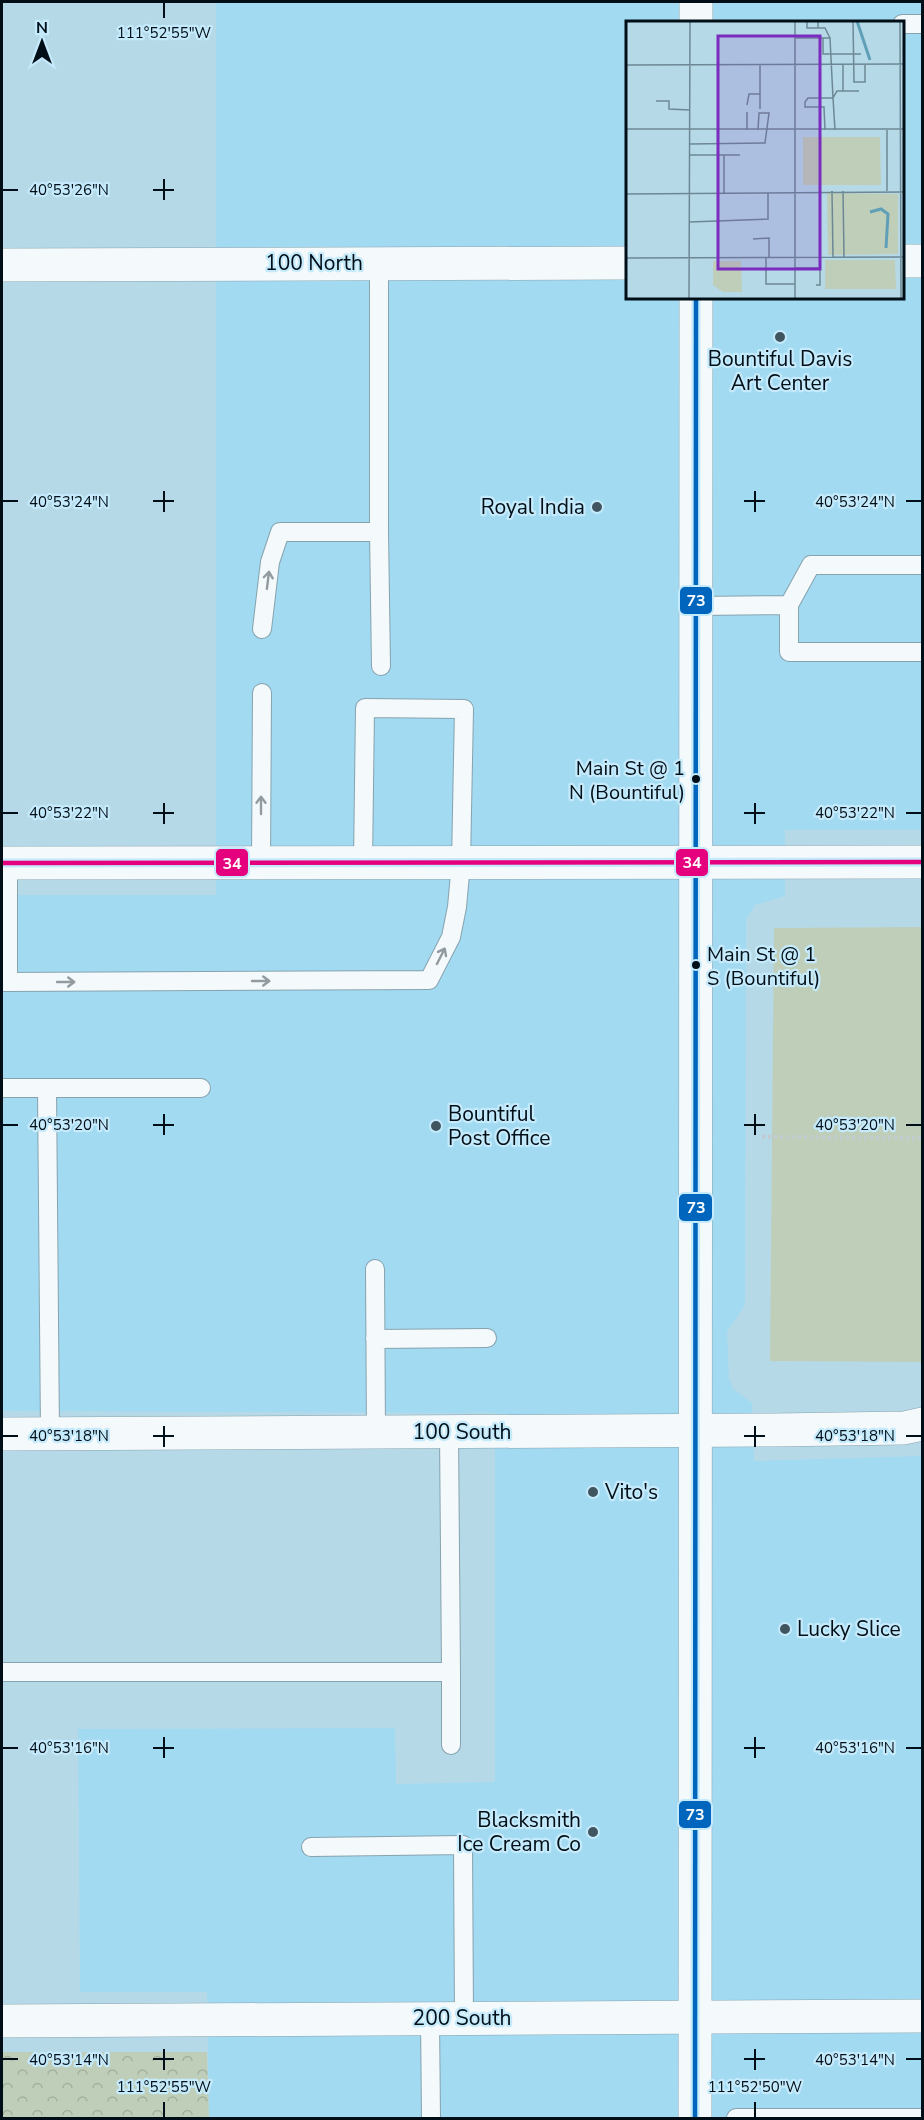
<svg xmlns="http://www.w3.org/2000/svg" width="924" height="2120" viewBox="0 0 924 2120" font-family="'Nunito Sans',sans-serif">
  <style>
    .built { fill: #a2daf2; fill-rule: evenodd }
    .grass { fill: #bfceb9 }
    .park { fill: url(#park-crowns) }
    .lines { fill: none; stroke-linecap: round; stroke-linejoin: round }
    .service-casing { stroke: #87a3ae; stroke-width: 20 }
    .minor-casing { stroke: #87a3ae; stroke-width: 34 }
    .tertiary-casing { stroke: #87a3ae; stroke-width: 34 }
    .path { stroke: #c2cbd0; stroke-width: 4; stroke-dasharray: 3 3; stroke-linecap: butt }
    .service { stroke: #f4f9fc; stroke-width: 18 }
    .minor { stroke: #f4f9fc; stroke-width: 33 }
    .tertiary { stroke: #f4f9fc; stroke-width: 33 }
    .bus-1-casing { stroke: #c5eafb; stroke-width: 9 }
    .bus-2-casing { stroke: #c5eafb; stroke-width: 9 }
    .bus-1 { stroke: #e5007d; stroke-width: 4.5 }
    .bus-2 { stroke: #0065bd; stroke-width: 4.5 }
    .oneway { stroke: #929ba0 }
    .ticks { fill: none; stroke: #000e17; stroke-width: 2 }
    .poi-dot { fill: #405560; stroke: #c5eafb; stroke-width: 2 }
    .bus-dot { fill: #000e17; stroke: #c5eafb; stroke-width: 2 }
    .labels { text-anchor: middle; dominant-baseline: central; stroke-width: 4.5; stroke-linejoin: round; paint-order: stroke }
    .bus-label { font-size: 20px; fill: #000e17; stroke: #c5eafb; text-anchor: end }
    .street-label { font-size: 21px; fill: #000e17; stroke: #c5eafb }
    .poi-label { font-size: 21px; fill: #000e17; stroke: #c5eafb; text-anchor: start }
    .inset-river { fill: none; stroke: #5f9fb8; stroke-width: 3 }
    .inset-road { fill: none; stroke: #6d8894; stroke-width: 1.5 }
    .view { fill: #7b2cbf; fill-opacity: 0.15; stroke: #7b2cbf; stroke-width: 3 }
    .inset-edge { fill: none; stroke: #000e17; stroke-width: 3 }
    .ticks-label { font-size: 15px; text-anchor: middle; fill: #000e17; stroke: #c5eafb; stroke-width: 4.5; stroke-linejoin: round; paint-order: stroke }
    .line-badge { stroke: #c5eafb; stroke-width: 2 }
    .badge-label { font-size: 16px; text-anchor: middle; font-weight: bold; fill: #fff }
  </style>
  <defs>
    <pattern id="park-crowns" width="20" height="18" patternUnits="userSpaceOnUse" patternTransform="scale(1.5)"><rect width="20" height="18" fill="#bfceb9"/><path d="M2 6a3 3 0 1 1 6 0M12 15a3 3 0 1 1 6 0" fill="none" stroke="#a2b09e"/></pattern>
  </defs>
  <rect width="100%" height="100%" fill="#b6d9e8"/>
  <!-- built -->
  <path class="built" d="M 216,2 L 922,2 L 922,830 L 785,830 L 785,896 L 755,905 L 746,920 L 745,1305 L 727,1332 L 729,1378 L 733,1389 L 752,1403 L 754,1461 L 922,1456 L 922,2118 L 209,2118 L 207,1992 L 80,1992 L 78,1729 L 395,1728 L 396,1784 L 495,1782 L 495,1413 L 2,1411 L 2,895 L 216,895 ZM 627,22 L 902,22 L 902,297 L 627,297 Z"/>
  <!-- grass -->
  <path class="grass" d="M 922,927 L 922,1362 L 770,1361 L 774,928 Z"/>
  <!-- park -->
  <path class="park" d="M 2,2052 L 207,2052 L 209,2118 L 2,2118 Z"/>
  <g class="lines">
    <defs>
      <path id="service" d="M 902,24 L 922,24
        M 379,263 L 379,532
        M 922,565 L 811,565 L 789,605 L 789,652 L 922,652
        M 696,606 L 789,605
        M 262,629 L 270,562 L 280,532 L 379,532 L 381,666
        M 261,863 L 262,693
        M 2,982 L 429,980 L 451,937 L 457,907 L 461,863 L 464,709 L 365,708 L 363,863
        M 8,982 L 8,863
        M 2,1088 L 201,1088
        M 47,1088 L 50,1434
        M 375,1269 L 376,1432
        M 375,1339 L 487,1338
        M 2,1672 L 451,1672 L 449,1432
        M 451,1745 L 451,1672
        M 311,1847 L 463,1845 L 464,2018
        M 430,2018 L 431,2118
        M 736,2118 L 922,2118"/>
      <path id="minor" d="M 902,261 L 922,261
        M 2,265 L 627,263
        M 2,863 L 922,862
        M 2,1434 L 775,1430 L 904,1428 L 922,1424
        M 2,2021 L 922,2016"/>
      <path id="tertiary" d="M 696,2 L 696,22
        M 695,2118 L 696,297"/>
    </defs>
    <!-- service casing -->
    <use href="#service" class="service-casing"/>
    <!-- minor casing -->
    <use href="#minor" class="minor-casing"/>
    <!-- tertiary casing -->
    <use href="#tertiary" class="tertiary-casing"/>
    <!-- path -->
    <path class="path" d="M 762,1137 L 922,1138"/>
    <!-- service -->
    <use href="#service" class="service"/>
    <!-- minor -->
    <use href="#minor" class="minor"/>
    <!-- tertiary -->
    <use href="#tertiary" class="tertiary"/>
    <defs>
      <path id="bus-1" d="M 2,863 L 922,862"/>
      <path id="bus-2" d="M 695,2118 L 696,297"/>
    </defs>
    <!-- bus-1 casing -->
    <use href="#bus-1" class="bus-1-casing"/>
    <!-- bus-2 casing -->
    <use href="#bus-2" class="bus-2-casing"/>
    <!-- bus-1 -->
    <use href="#bus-1" class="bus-1"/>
    <!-- bus-2 -->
    <use href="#bus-2" class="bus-2"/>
  </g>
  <!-- one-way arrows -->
  <defs><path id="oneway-shaft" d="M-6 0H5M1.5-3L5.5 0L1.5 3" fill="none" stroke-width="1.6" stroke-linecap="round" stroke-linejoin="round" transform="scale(1.5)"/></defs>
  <g class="oneway">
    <use href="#oneway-shaft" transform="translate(268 580) rotate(-83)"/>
    <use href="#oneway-shaft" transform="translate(261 805) rotate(-90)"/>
    <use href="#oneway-shaft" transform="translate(441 956) rotate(-63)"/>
    <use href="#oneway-shaft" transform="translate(261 981)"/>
    <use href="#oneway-shaft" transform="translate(66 982)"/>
  </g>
  <!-- ticks -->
  <path class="ticks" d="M 164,3 L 164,18M 164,179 L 164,200M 3,190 L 18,190M 153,190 L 174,190M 164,491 L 164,512M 755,491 L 755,512M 3,501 L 18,501M 153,501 L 174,501M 744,501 L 765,501M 906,501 L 921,501M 164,803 L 164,824M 755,803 L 755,824M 3,813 L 18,813M 153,813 L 174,813M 744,813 L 765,813M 906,813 L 921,813M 164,1114 L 164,1135M 755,1114 L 755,1135M 3,1125 L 18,1125M 153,1125 L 174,1125M 744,1125 L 765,1125M 906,1125 L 921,1125M 164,1426 L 164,1447M 755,1426 L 755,1447M 3,1436 L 18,1436M 153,1436 L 174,1436M 744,1436 L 765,1436M 906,1436 L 921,1436M 164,1737 L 164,1758M 755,1737 L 755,1758M 3,1748 L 18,1748M 153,1748 L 174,1748M 744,1748 L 765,1748M 906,1748 L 921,1748M 164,2049 L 164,2070M 755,2049 L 755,2070M 3,2059 L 18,2059M 153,2059 L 174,2059M 744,2059 L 765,2059M 906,2059 L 921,2059M 164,2102 L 164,2117M 755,2102 L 755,2117"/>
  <!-- markers -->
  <g class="poi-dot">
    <circle cx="780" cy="337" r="6"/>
    <circle cx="597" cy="507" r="6"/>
    <circle cx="436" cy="1126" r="6"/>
    <circle cx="593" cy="1492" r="6"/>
    <circle cx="785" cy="1629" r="6"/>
    <circle cx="593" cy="1832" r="6"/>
  </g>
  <g class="bus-dot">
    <circle cx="696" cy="779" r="5"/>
    <circle cx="696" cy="965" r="5"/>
  </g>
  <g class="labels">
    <!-- bus labels -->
    <g class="bus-label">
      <text x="685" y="768">Main St @ 1<tspan x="685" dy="24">N (Bountiful)</tspan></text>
      <text x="707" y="954" text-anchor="start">Main St @ 1<tspan x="707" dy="24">S (Bountiful)</tspan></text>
    </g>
    <!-- street labels -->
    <g class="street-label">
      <text x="314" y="263">100 North</text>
      <text x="462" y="1432">100 South</text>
      <text x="462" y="2018">200 South</text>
    </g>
    <!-- poi labels -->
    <g class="poi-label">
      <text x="780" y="359" text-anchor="middle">Bountiful Davis<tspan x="780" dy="24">Art Center</tspan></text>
      <text x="585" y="507" text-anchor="end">Royal India</text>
      <text x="448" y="1114">Bountiful<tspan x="448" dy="24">Post Office</tspan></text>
      <text x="605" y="1492">Vito's</text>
      <text x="797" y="1629">Lucky Slice</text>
      <text x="581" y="1820" text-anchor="end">Blacksmith<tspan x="581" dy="24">Ice Cream Co</tspan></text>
    </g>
  </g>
  <!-- overview -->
  <g transform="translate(626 21)">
    <rect width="278" height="278" fill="#b6d9e8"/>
    <path d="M 177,116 L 254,116 L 255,164 L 177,164 Z" fill="#bfceb9"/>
    <path d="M 201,172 L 272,173 L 272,233 L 202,234 ZM 199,239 L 269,239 L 270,268 L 199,268 ZM 87,240 L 115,240 L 116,271 L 97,271 L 87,264 Z" fill="#bfceb9"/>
    <path class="inset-river" d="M 231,0 L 244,39M 244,191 L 255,188 L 262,193 L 260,227"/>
    <path class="inset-road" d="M 181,0 L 181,7 L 192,7 L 192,0M 227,0 L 228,61 L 239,61 L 239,43M 274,0 L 275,277M 192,7 L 199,7 L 204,17M 169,17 L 204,17 L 207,77 L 182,77 L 179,81 L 179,86 L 198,86 L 199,109M 197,17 L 197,33 L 235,33M 134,43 L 134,73M 217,43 L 217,70M 0,44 L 278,43M 30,80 L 43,80 L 43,88 L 64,89M 121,84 L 123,73 L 134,73 L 134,88M 0,108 L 278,108M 121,109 L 121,91M 209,109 L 207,77 L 211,70 L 233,70M 261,109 L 261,170M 64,123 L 139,122 L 143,92 L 133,92 L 132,109M 64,134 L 114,134M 98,134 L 98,172M 206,170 L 207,236M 217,170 L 218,236M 0,173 L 278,171M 64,201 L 142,198 L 142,172M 127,218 L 143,217 L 143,236M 140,236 L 140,263 L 169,263M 0,237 L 278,236M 169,247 L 194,247 L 194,264 L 190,264M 63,277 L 64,0M 169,277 L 169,0"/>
    <path class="view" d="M 92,15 L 194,15 L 194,248 L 92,248 Z"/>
    <rect width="278" height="278" class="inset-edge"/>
  </g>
  <g class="ticks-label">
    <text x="164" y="38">111°52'55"W</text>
    <text x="69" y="195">40°53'26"N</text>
    <text x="69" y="507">40°53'24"N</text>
    <text x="855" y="507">40°53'24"N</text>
    <text x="69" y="818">40°53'22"N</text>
    <text x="855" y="818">40°53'22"N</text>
    <text x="69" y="1130">40°53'20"N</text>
    <text x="855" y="1130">40°53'20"N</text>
    <text x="69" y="1441">40°53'18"N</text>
    <text x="855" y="1441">40°53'18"N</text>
    <text x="69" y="1753">40°53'16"N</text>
    <text x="855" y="1753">40°53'16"N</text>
    <text x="69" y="2065">40°53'14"N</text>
    <text x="855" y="2065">40°53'14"N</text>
    <text x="164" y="2092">111°52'55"W</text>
    <text x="755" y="2092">111°52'50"W</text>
  </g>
  <g class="line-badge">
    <rect x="679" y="586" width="34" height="29" rx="6" fill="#0065bd"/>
    <rect x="675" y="848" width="34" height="29" rx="6" fill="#e5007d"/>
    <rect x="215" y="848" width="34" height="29" rx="6" fill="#e5007d"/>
    <rect x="678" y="1193" width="35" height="29" rx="6" fill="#0065bd"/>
    <rect x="678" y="1800" width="34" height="29" rx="6" fill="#0065bd"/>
  </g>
  <g class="badge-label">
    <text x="696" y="606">73</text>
    <text x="692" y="868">34</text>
    <text x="232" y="869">34</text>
    <text x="696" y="1213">73</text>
    <text x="695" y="1820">73</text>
  </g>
  <!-- border -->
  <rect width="924" height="2120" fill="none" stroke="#000e17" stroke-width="6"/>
  <!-- north arrow -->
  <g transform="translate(42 42)" stroke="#c5eafb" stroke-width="4.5" paint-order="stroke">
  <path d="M0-4.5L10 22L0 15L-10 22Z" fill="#000e17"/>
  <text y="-9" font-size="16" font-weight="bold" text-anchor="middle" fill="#000e17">N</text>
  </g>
</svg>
